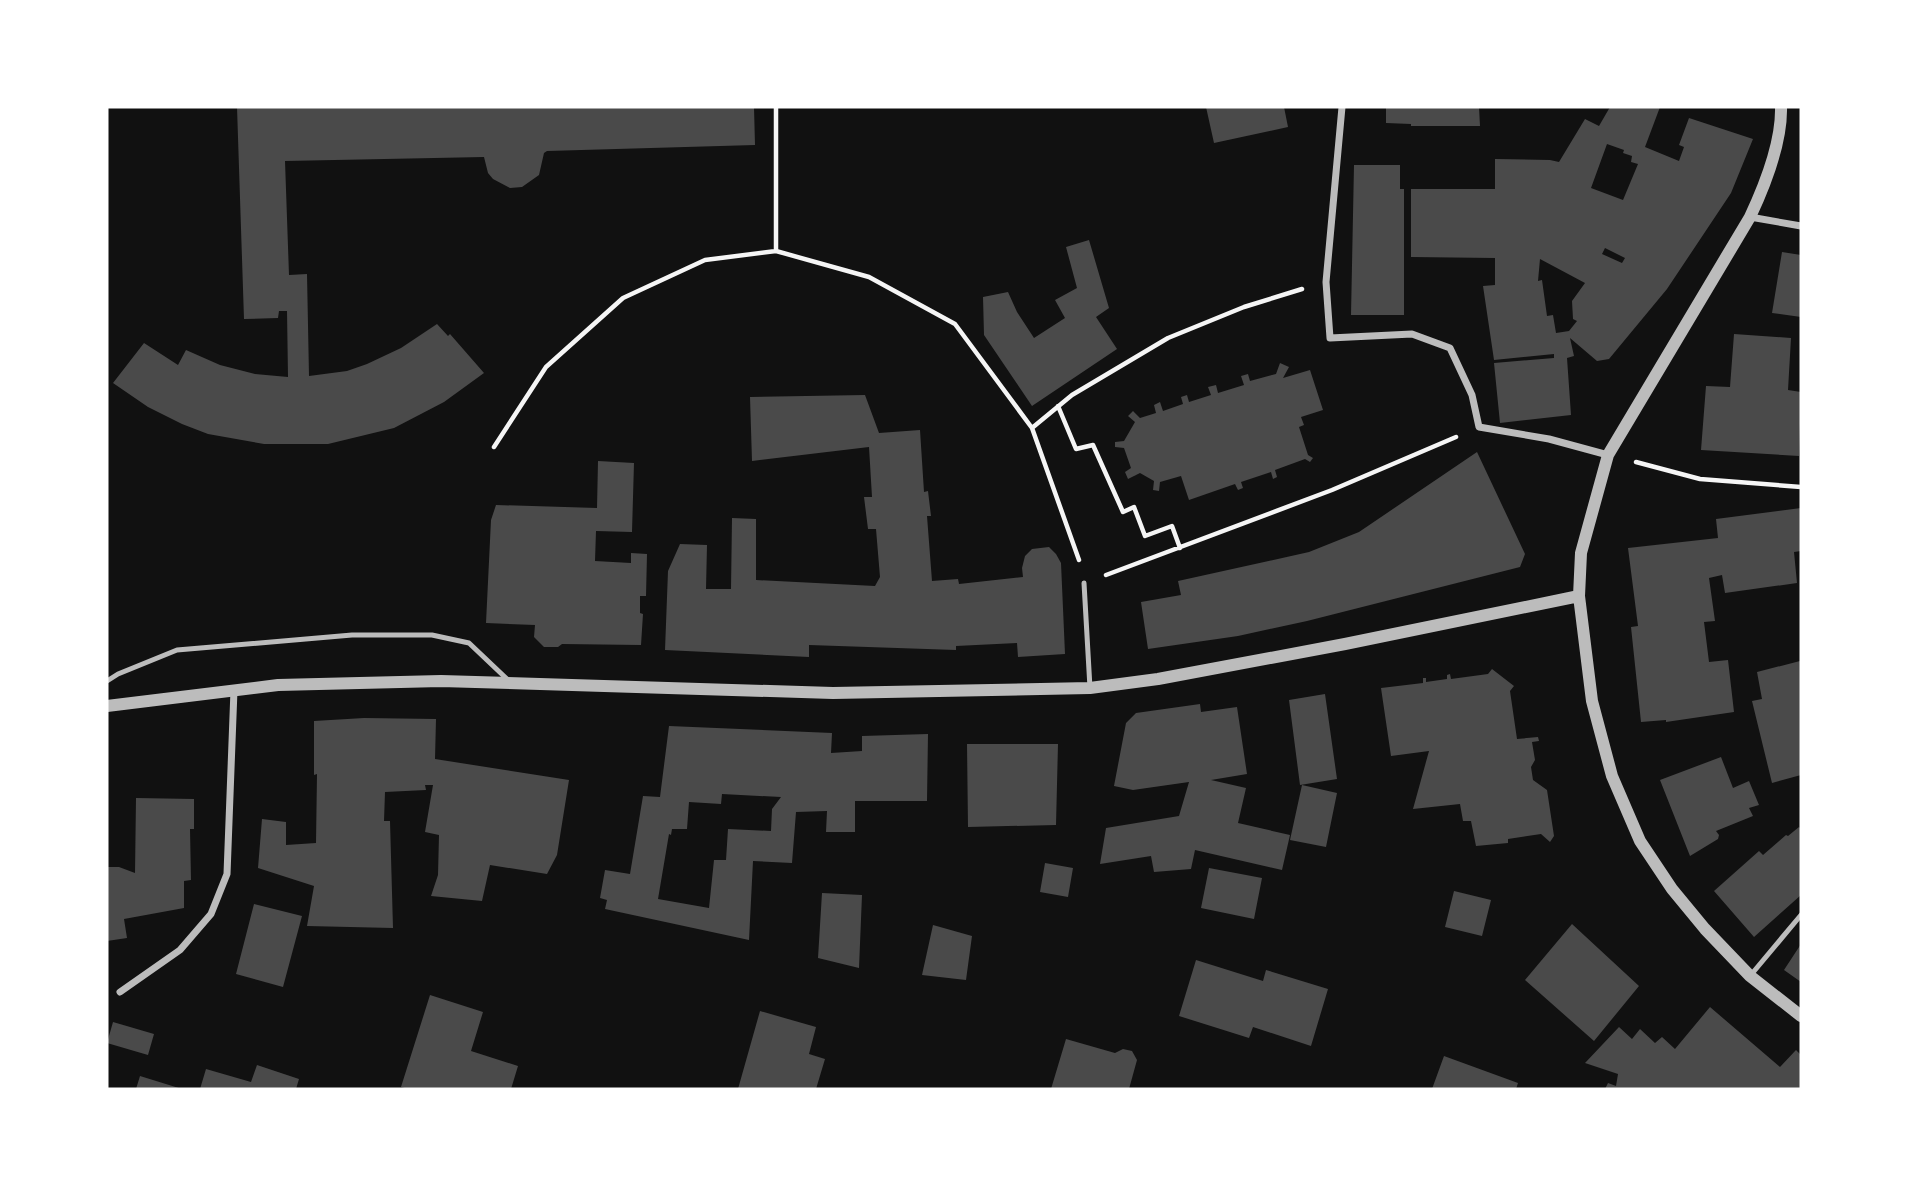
<svg xmlns="http://www.w3.org/2000/svg" width="1908" height="1196" viewBox="0 0 1908 1196" font-family="Lora,serif">
  <style>
    .building { fill: #4a4a4a; fill-rule: evenodd }
    .lines { fill: none; stroke-linecap: round; stroke-linejoin: round }
    .path { stroke: #f5f5f5; stroke-width: 4.5 }
    .service { stroke: #bcbcbc; stroke-width: 5 }
    .minor { stroke: #bcbcbc; stroke-width: 7 }
    .tertiary { stroke: #bcbcbc; stroke-width: 12 }
  </style>
  <rect width="100%" height="100%" fill="#111"/>
  <!-- building -->
  <path class="building" d="M 237,107 L 754,107 L 755,145 L 547,151 L 544,153 L 539,175 L 522,187 L 510,188 L 493,179 L 488,173 L 484,157 L 285,161 L 289,275 L 307,274 L 309,376 L 347,371 L 367,364 L 401,348 L 437,324 L 448,336 L 450,334 L 484,373 L 444,402 L 394,428 L 328,444 L 264,444 L 208,434 L 182,424 L 148,407 L 113,383 L 144,343 L 178,365 L 186,350 L 220,365 L 255,374 L 288,377 L 287,311 L 279,311 L 278,318 L 244,319 Z
    M 1206,107 L 1284,107 L 1288,127 L 1214,143 Z
    M 1386,107 L 1479,107 L 1480,126 L 1411,126 L 1411,124 L 1386,123 Z
    M 1610,107 L 1660,107 L 1645,147 L 1679,161 L 1684,147 L 1679,145 L 1689,118 L 1753,139 L 1731,193 L 1667,289 L 1609,359 L 1597,361 L 1570,338 L 1574,356 L 1567,358 L 1571,415 L 1500,423 L 1494,363 L 1554,358 L 1554,354 L 1494,360 L 1483,286 L 1495,285 L 1495,258 L 1411,257 L 1411,189 L 1495,189 L 1495,159 L 1550,160 L 1559,162 L 1585,119 L 1599,126 ZM 1607,144 L 1624,150 L 1623,153 L 1632,156 L 1631,162 L 1638,164 L 1623,200 L 1591,188 ZM 1605,248 L 1625,258 L 1622,263 L 1602,254 ZM 1540,259 L 1585,283 L 1572,301 L 1573,319 L 1577,321 L 1569,331 L 1556,333 L 1553,315 L 1547,316 L 1542,280 L 1538,281 Z
    M 1354,165 L 1400,165 L 1400,189 L 1404,189 L 1404,315 L 1351,315 Z
    M 1089,240 L 1109,308 L 1096,317 L 1117,349 L 1032,406 L 984,335 L 983,297 L 1008,292 L 1017,312 L 1034,338 L 1065,318 L 1055,300 L 1077,288 L 1066,247 Z
    M 1782,252 L 1801,255 L 1801,317 L 1772,313 Z
    M 1734,334 L 1791,338 L 1788,390 L 1801,392 L 1799,456 L 1701,450 L 1706,386 L 1730,387 Z
    M 1280,363 L 1289,367 L 1283,378 L 1310,370 L 1323,410 L 1301,417 L 1304,425 L 1299,427 L 1308,455 L 1313,458 L 1310,462 L 1305,459 L 1275,470 L 1277,477 L 1273,479 L 1271,472 L 1241,482 L 1243,488 L 1238,490 L 1235,484 L 1189,500 L 1181,476 L 1160,482 L 1159,491 L 1153,490 L 1154,481 L 1140,473 L 1128,479 L 1125,472 L 1131,468 L 1124,448 L 1115,447 L 1115,442 L 1124,441 L 1135,422 L 1128,416 L 1133,411 L 1140,418 L 1156,413 L 1154,405 L 1160,402 L 1163,411 L 1183,404 L 1181,397 L 1187,395 L 1189,402 L 1211,395 L 1208,387 L 1216,385 L 1218,393 L 1244,385 L 1241,376 L 1248,374 L 1250,381 L 1276,374 Z
    M 865,395 L 879,433 L 920,430 L 924,492 L 928,491 L 931,516 L 927,516 L 932,581 L 958,579 L 959,584 L 1023,577 L 1022,568 L 1025,556 L 1032,549 L 1049,547 L 1056,554 L 1061,563 L 1065,654 L 1018,657 L 1017,643 L 956,646 L 956,650 L 809,645 L 809,657 L 665,650 L 668,571 L 680,544 L 707,545 L 706,589 L 731,589 L 732,518 L 756,519 L 756,580 L 875,586 L 880,577 L 876,529 L 868,529 L 864,497 L 872,497 L 869,447 L 752,461 L 750,397 Z
    M 1477,452 L 1525,554 L 1520,567 L 1307,621 L 1238,636 L 1148,649 L 1141,602 L 1181,595 L 1178,581 L 1309,552 L 1359,532 Z
    M 598,461 L 634,463 L 632,532 L 596,531 L 595,561 L 631,563 L 631,553 L 647,554 L 646,596 L 640,596 L 640,613 L 643,614 L 641,645 L 562,644 L 558,647 L 544,647 L 534,637 L 535,625 L 486,623 L 491,520 L 496,505 L 597,508 Z
    M 1801,508 L 1801,551 L 1794,552 L 1797,583 L 1725,593 L 1722,575 L 1709,578 L 1715,621 L 1704,622 L 1709,662 L 1728,660 L 1734,712 L 1666,722 L 1666,720 L 1641,722 L 1631,627 L 1638,626 L 1628,548 L 1718,538 L 1716,519 Z
    M 1800,661 L 1801,775 L 1772,783 L 1752,701 L 1762,699 L 1757,672 Z
    M 1492,669 L 1514,686 L 1510,691 L 1517,739 L 1538,737 L 1539,741 L 1532,742 L 1535,760 L 1531,767 L 1533,780 L 1547,790 L 1554,836 L 1550,842 L 1541,834 L 1508,839 L 1508,843 L 1476,846 L 1471,821 L 1463,821 L 1460,804 L 1413,809 L 1429,751 L 1391,756 L 1381,688 L 1423,683 L 1423,678 L 1426,678 L 1426,682 L 1447,679 L 1447,675 L 1450,674 L 1451,679 L 1488,674 Z
    M 1325,694 L 1337,779 L 1300,785 L 1289,700 Z
    M 1200,704 L 1201,712 L 1237,707 L 1247,774 L 1211,780 L 1246,788 L 1238,823 L 1290,835 L 1282,870 L 1195,850 L 1191,869 L 1154,872 L 1151,856 L 1100,864 L 1106,828 L 1179,816 L 1189,782 L 1133,790 L 1114,786 L 1126,723 L 1136,713 Z
    M 364,718 L 436,719 L 435,759 L 569,780 L 557,855 L 547,874 L 490,865 L 482,901 L 431,896 L 438,875 L 439,835 L 425,832 L 433,785 L 425,785 L 426,790 L 385,792 L 384,821 L 390,821 L 393,928 L 307,926 L 314,886 L 258,868 L 262,819 L 286,822 L 286,845 L 316,843 L 317,774 L 314,775 L 314,721 Z
    M 669,726 L 832,733 L 831,753 L 862,751 L 862,736 L 928,734 L 927,801 L 855,801 L 855,832 L 826,832 L 827,811 L 796,812 L 792,863 L 753,861 L 749,940 L 605,909 L 607,900 L 600,898 L 605,870 L 630,874 L 643,796 L 660,797 ZM 722,794 L 781,797 L 772,809 L 771,831 L 728,829 L 726,860 L 714,860 L 709,908 L 658,899 L 669,834 L 671,835 L 672,829 L 687,829 L 689,802 L 721,804 Z
    M 967,744 L 1058,744 L 1056,825 L 968,827 Z
    M 1721,757 L 1733,788 L 1749,781 L 1759,805 L 1749,808 L 1753,816 L 1716,831 L 1719,835 L 1718,839 L 1690,856 L 1660,780 Z
    M 1302,785 L 1337,793 L 1326,847 L 1290,840 Z
    M 136,798 L 194,799 L 194,829 L 190,829 L 191,880 L 184,881 L 184,908 L 124,919 L 127,938 L 107,941 L 107,867 L 119,867 L 135,873 Z
    M 1799,827 L 1801,829 L 1801,895 L 1754,937 L 1714,891 L 1759,851 L 1763,855 L 1786,835 L 1788,836 Z
    M 1045,863 L 1073,868 L 1068,897 L 1040,892 Z
    M 1209,868 L 1262,878 L 1254,919 L 1201,908 Z
    M 1454,891 L 1491,900 L 1482,936 L 1445,927 Z
    M 822,893 L 862,895 L 859,968 L 818,958 Z
    M 254,904 L 302,916 L 283,987 L 236,974 Z
    M 1572,924 L 1639,986 L 1594,1041 L 1525,980 Z
    M 933,925 L 972,936 L 966,980 L 922,975 Z
    M 1801,944 L 1801,982 L 1784,970 Z
    M 1196,960 L 1263,981 L 1266,970 L 1328,989 L 1311,1046 L 1253,1027 L 1249,1038 L 1179,1016 Z
    M 430,995 L 483,1012 L 471,1051 L 518,1066 L 511,1089 L 408,1089 L 401,1087 Z
    M 1710,1007 L 1780,1067 L 1796,1050 L 1801,1055 L 1801,1089 L 1605,1089 L 1608,1083 L 1616,1086 L 1618,1074 L 1585,1063 L 1619,1027 L 1632,1039 L 1640,1029 L 1655,1043 L 1662,1037 L 1675,1049 Z
    M 760,1011 L 816,1027 L 809,1054 L 825,1059 L 816,1089 L 738,1089 Z
    M 113,1022 L 154,1034 L 148,1055 L 107,1043 Z
    M 1066,1039 L 1115,1053 L 1123,1049 L 1132,1051 L 1137,1060 L 1129,1089 L 1051,1089 Z
    M 1444,1056 L 1518,1083 L 1516,1089 L 1432,1089 Z
    M 257,1065 L 299,1079 L 296,1089 L 200,1089 L 206,1069 L 251,1082 Z
    M 140,1076 L 182,1089 L 136,1089 Z"/>
  <g class="lines">
    <!-- path -->
    <path class="path" d="M 776,251 L 869,277 L 955,324 L 1032,428
      M 1058,406 L 1076,449 L 1093,445 L 1123,512 L 1134,507 L 1145,536 L 1172,526 L 1180,548
      M 494,447 L 546,367 L 623,298 L 705,260 L 776,251 L 776,107
      M 1636,462 L 1700,479 L 1801,487
      M 1079,560 L 1032,428 L 1072,395 L 1168,338 L 1244,307 L 1302,289
      M 1106,575 L 1332,490 L 1456,437"/>
    <!-- service -->
    <path class="service" d="M 1084,583 L 1090,688
      M 107,681 L 118,674 L 177,650 L 352,635 L 432,635 L 469,643 L 508,680
      M 1750,976 L 1801,915"/>
    <!-- minor -->
    <path class="minor" d="M 1342,107 L 1326,282 L 1330,338 L 1412,334 L 1450,348 L 1472,395 L 1479,427 L 1549,439 L 1608,455
      M 1750,217 L 1801,226
      M 120,992 L 180,950 L 211,914 L 227,874 L 234,690"/>
    <!-- tertiary -->
    <path class="tertiary" d="M 1781,107 C 1782,142 1765,185 1750,217 L 1608,455 L 1581,553 L 1579,596 L 1592,701 L 1612,776 L 1640,841 L 1672,889 L 1705,929 L 1750,976 L 1801,1016
      M 107,706 L 278,685 L 441,681 L 833,693 L 1090,688 L 1158,679 L 1345,644 L 1579,596"/>
  </g>
  <!-- border -->
  <rect width="1908" height="1196" fill="none" stroke="#ffffff" stroke-width="217"/>
</svg>
